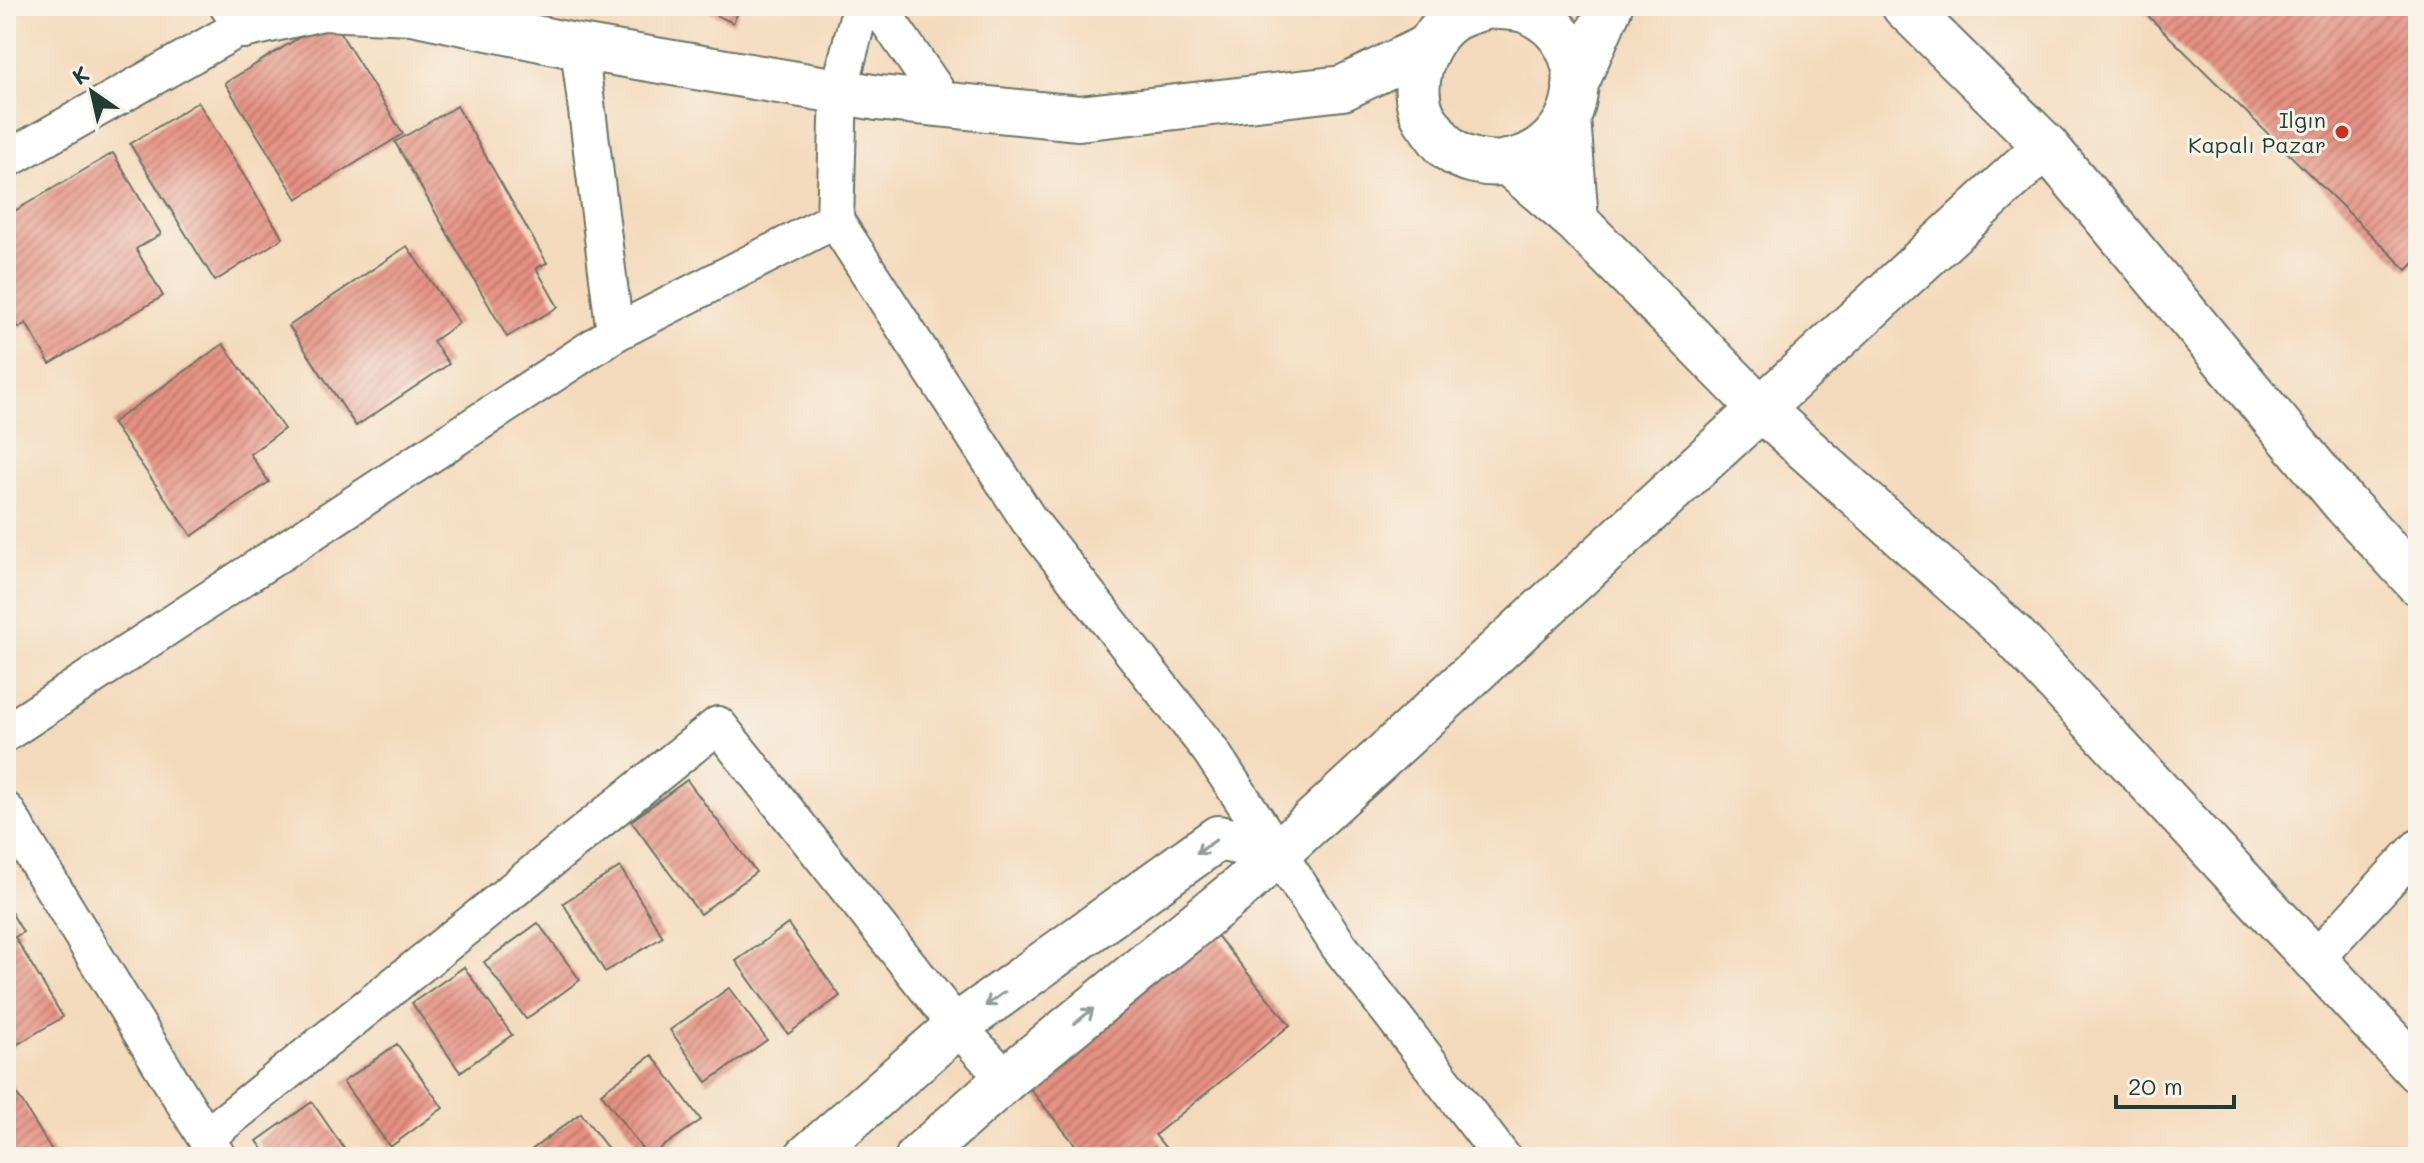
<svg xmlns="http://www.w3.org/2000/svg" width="2424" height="1163" viewBox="0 0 2424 1163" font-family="Mali,sans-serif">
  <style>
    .building { fill: url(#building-hatch) }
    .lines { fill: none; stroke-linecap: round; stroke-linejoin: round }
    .minor-casing { stroke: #6a7464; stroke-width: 40 }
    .tertiary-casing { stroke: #6a7464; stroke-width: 48 }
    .secondary-casing { stroke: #6a7464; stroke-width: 48 }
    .minor { stroke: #fff; stroke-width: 36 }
    .tertiary { stroke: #fff; stroke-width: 44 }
    .secondary { stroke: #fff; stroke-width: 44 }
    .oneway { stroke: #8f9e9a }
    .poi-dot { fill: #c8321e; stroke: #f7f3e8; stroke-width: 3 }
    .labels { text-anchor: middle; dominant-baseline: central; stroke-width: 6; stroke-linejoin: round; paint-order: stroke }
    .poi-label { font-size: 22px; fill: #1f3d34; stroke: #f7f3e8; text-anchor: end }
  </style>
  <defs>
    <pattern id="building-hatch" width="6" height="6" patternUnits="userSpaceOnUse" patternTransform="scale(2)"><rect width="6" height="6" fill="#e59082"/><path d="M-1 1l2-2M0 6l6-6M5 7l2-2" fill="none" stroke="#b9776b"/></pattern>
  </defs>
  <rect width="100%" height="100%" fill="#f7f3e8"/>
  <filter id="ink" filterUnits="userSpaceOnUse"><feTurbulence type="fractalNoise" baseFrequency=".0125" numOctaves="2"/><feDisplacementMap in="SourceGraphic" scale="16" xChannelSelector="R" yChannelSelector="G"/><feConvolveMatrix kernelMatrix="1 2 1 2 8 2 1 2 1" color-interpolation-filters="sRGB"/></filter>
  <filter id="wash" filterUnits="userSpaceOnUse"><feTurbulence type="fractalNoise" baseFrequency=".006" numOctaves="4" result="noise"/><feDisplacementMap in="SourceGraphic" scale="32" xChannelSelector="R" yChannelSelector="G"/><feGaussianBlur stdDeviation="1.8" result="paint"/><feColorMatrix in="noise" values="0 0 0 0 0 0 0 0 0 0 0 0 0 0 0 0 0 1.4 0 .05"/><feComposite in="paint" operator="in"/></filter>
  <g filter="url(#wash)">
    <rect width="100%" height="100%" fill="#f4dabc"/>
    <g id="blocks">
      <!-- building -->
      <path class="building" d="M 697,6 L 741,6 L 733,23 Z
        M 2138,6 L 2418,6 L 2418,259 L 2407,270 Z
        M 331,18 L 403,134 L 297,199 L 225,83 Z
        M 198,102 L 283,238 L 215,281 L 130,144 Z
        M 457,106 L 547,263 L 536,268 L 558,307 L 507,337 L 395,142 Z
        M 113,153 L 161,234 L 136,249 L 163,296 L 50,364 L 26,323 L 19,328 L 6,307 L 6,216 Z
        M 407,246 L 459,323 L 433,341 L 449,364 L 356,426 L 289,326 Z
        M 223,344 L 284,429 L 250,454 L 269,482 L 192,536 L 112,423 Z
        M 687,780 L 756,872 L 700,914 L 631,821 Z
        M 620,867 L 663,937 L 605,972 L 563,903 Z
        M 6,904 L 23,932 L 15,937 L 63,1017 L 6,1051 Z
        M 538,923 L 580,980 L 526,1019 L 484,962 Z
        M 788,924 L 840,996 L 788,1034 L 736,961 Z
        M 1210,927 L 1290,1025 L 1155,1135 L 1173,1157 L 1085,1157 L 1022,1079 Z
        M 464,967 L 512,1035 L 460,1072 L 412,1003 Z
        M 729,988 L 767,1040 L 707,1082 L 670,1030 Z
        M 397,1044 L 443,1108 L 390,1147 L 343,1082 Z
        M 652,1055 L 701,1120 L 648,1157 L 601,1093 Z
        M 9,1081 L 56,1157 L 6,1157 L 6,1083 Z
        M 312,1102 L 350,1157 L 269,1157 L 257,1141 Z
        M 581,1113 L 614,1157 L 528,1157 L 526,1154 Z"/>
    </g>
  </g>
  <g filter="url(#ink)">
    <use href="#blocks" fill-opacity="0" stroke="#6a7464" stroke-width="2"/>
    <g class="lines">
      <defs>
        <path id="minor" d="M 861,6 L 839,91 L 835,220 L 1028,519 L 1210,750 L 1339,946 L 1502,1157
          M 878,6 L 946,105
          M 579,47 L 615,333
          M 6,160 L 243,26 L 228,6
          M 6,733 L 615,333 L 835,220
          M 6,811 L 217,1156
          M 2315,959 L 2418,848
          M 206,1137 L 718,725 L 957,1026 L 1006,1079"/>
        <path id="tertiary" d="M 1488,6 C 1477,10 1463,13 1453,19 C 1422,39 1404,96 1430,126 C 1436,134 1442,144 1450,150 C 1463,160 1485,165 1502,163 C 1585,154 1604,44 1527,11 C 1517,7 1502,8 1491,6
          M 1904,6 L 2046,146 L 2345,504 L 2418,583
          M 243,26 L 322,8 L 412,12 L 579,47 L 878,98 L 1079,118 L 1343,88 L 1427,47
          M 1575,86 L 1610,6
          M 1568,118 L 1576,221
          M 1507,162 L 1576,221 L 1759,407 L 2012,634 L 2418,1071"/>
        <path id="secondary" d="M 807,1157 L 957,1026 L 1218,838 L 1279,851
          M 918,1157 L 1006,1079 L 1241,887 L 2046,146"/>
      </defs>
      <!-- minor casing -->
      <use href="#minor" class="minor-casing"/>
      <!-- tertiary casing -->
      <use href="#tertiary" class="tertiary-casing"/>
      <!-- secondary casing -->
      <use href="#secondary" class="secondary-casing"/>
      <!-- minor -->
      <use href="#minor" class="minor"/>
      <!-- tertiary -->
      <use href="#tertiary" class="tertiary"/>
      <!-- secondary -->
      <use href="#secondary" class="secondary"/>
    </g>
    <!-- one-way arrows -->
    <defs><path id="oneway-shaft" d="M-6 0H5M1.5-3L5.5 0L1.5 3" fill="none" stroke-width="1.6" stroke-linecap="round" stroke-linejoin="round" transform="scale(2)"/></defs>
    <g class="oneway">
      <use href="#oneway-shaft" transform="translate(1206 847) rotate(144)"/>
      <use href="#oneway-shaft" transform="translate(995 999) rotate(144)"/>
      <use href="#oneway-shaft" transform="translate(1084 1016) rotate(-39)"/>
    </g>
  </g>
  <!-- markers -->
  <circle class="poi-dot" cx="2342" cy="132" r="8"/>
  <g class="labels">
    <!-- poi labels -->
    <g class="poi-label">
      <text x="2326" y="119">Ilgın<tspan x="2326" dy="25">Kapalı Pazar</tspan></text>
    </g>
  </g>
  <!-- margin -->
  <rect width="2424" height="1163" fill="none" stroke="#f7f3e8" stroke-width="32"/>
  <!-- north arrow -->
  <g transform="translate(92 92) rotate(326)" stroke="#f7f3e8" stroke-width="6" paint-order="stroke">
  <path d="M0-6L14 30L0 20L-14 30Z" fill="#1f3d34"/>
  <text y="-12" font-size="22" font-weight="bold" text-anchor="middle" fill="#1f3d34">K</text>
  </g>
  <!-- scale -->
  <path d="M2116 1095v12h118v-12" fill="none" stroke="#1f3d34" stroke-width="4"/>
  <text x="2128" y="1095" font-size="24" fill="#1f3d34" stroke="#f7f3e8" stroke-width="6" paint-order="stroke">20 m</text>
</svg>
